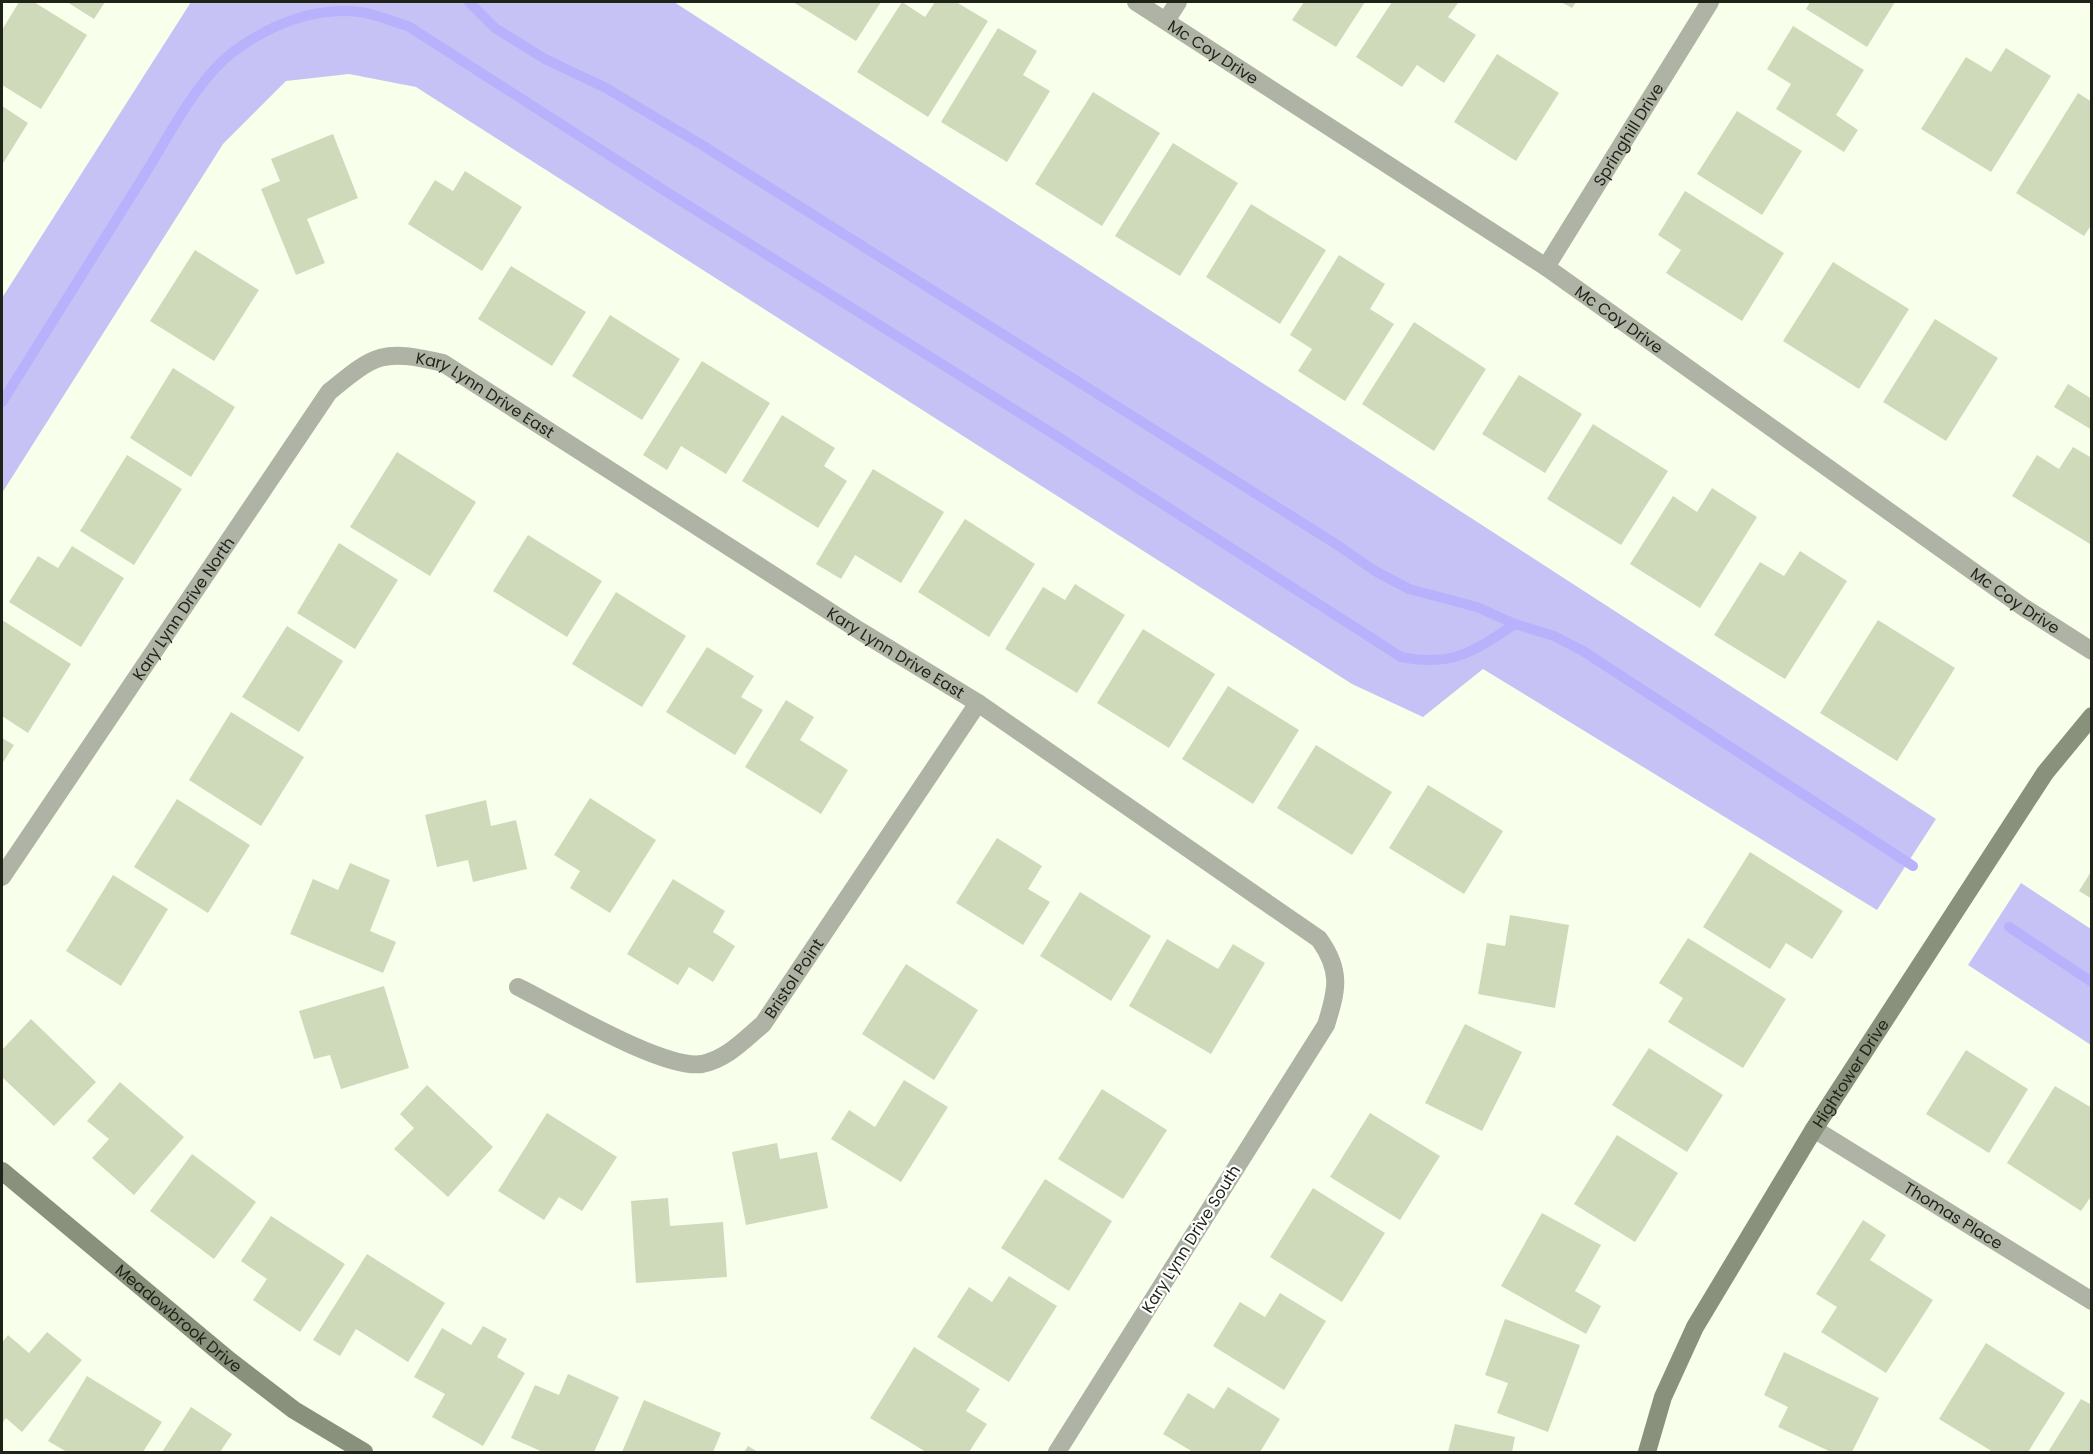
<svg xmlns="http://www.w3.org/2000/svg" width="2093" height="1454" viewBox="0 0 2093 1454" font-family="Poppins,sans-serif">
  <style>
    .green { fill: #c6c2f6 }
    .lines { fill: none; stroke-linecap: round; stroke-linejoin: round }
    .stream { stroke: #b8b1fb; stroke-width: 10 }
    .building { fill: #cfdaba }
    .street { stroke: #aeb3a5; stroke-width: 18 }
    .secondary { stroke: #89907c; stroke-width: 18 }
    .labels { text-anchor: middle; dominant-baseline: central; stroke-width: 4.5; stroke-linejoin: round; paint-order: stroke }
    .street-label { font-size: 16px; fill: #1f2317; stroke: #fff }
  </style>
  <rect width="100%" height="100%" fill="#f8ffeb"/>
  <!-- green -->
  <path class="green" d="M 191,2 L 674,2 L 1936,819 L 1877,910 L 1483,669 L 1423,717 L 1352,684 L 416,87 L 349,74 L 286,81 L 223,144 L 2,493 L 2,298 Z
    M 2021,883 L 2091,929 L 2091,1045 L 1968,965 Z"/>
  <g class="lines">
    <!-- stream -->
    <path class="stream" d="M 469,2 L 495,28 L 545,59 L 606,88 L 702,145 L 1339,546 L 1375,571 L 1409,589 L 1477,607 L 1515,624 L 1554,636 L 1583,651 L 1913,866
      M 2,402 C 50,326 97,250 145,174 C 170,134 200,73 240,47 C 275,23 317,7 360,12 C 376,14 393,22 408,26 L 662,189 L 1055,435 L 1401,657 C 1453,667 1473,652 1515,624
      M 2009,927 L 2092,982"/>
  </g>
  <!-- building -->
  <path class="building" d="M 19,2 L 34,2 L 87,35 L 41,109 L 2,85 L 2,30 Z
    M 67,2 L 105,2 L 94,19 Z
    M 793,2 L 881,2 L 856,41 Z
    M 902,2 L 925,17 L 935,2 L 956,2 L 988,21 L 928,117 L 857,72 Z
    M 1304,2 L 1365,2 L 1336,47 L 1292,20 Z
    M 1392,2 L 1458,3 L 1448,17 L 1476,35 L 1444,83 L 1417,65 L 1402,87 L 1356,57 Z
    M 1561,2 L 1576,2 L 1572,8 Z
    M 1810,2 L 1895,2 L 1867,47 L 1806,9 Z
    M 1793,26 L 1864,70 L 1836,115 L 1858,130 L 1844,152 L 1776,109 L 1791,84 L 1767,69 Z
    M 998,28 L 1037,51 L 1023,75 L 1050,91 L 1007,162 L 941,122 Z
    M 2006,48 L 2051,76 L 1991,172 L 1921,129 L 1966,57 L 1991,72 Z
    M 1497,54 L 1559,93 L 1516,161 L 1454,122 Z
    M 1093,92 L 1160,133 L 1102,226 L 1035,184 Z
    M 2078,93 L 2092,102 L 2092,224 L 2084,236 L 2016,193 Z
    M 2,106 L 28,123 L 2,165 Z
    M 1737,111 L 1802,151 L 1762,215 L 1697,174 Z
    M 333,134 L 358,198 L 307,219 L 325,263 L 296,275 L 261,189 L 280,181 L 271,159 Z
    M 1173,143 L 1238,183 L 1180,276 L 1115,236 Z
    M 465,171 L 522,207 L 482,271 L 408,224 L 435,180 L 453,191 Z
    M 1685,191 L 1784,253 L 1742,321 L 1666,273 L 1681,250 L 1658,235 Z
    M 1251,204 L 1326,250 L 1280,324 L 1206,277 Z
    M 195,250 L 259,290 L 214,361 L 150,321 Z
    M 1339,255 L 1385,284 L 1370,309 L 1394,324 L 1345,401 L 1298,371 L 1312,349 L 1290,335 Z
    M 1833,262 L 1909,309 L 1859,389 L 1783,341 Z
    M 511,266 L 586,312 L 552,366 L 478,319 Z
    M 610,315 L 680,359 L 642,420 L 572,376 Z
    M 1935,319 L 1998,358 L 1946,441 L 1883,402 Z
    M 1414,322 L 1486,369 L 1434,451 L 1362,404 Z
    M 702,361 L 770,403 L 726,474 L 681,446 L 667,470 L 643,455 Z
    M 173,368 L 235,407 L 191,477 L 130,438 Z
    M 1519,375 L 1582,414 L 1545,473 L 1482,434 Z
    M 2068,384 L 2092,399 L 2092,430 L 2054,407 Z
    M 782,415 L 835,448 L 824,466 L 847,481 L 818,528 L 742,481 Z
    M 1593,424 L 1668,471 L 1621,545 L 1547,499 Z
    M 2073,447 L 2092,458 L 2090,544 L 2012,496 L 2037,455 L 2059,469 Z
    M 397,452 L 476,502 L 430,576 L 350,527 Z
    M 127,455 L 182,489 L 134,565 L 80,531 Z
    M 873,469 L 944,512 L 901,583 L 855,555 L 841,579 L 816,564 Z
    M 1712,488 L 1757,517 L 1700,608 L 1630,564 L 1673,496 L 1697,512 Z
    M 965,519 L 1035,564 L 989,637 L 918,592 Z
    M 528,535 L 602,581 L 567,637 L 493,591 Z
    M 339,543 L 398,580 L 355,649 L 297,613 Z
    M 72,546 L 124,578 L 81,647 L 9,602 L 38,556 L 58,568 Z
    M 1800,551 L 1847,581 L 1785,679 L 1714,635 L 1760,562 L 1784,576 Z
    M 1075,584 L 1125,615 L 1077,693 L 1005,649 L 1043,587 L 1065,600 Z
    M 616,592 L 686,636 L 642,707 L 572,664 Z
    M 2,620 L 71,664 L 28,733 L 2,716 Z
    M 1878,620 L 1955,668 L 1897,761 L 1820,713 Z
    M 287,626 L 343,661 L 299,732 L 242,697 Z
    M 1143,629 L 1215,674 L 1169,748 L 1097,703 Z
    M 707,647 L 754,676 L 741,697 L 763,710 L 735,755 L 666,712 Z
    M 1228,686 L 1299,730 L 1253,804 L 1182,759 Z
    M 786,700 L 814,717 L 800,740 L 848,770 L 821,814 L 745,767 Z
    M 231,712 L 304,757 L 261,826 L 189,780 Z
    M 2,738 L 14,745 L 2,764 Z
    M 1316,745 L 1392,792 L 1352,855 L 1277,808 Z
    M 1428,785 L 1503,831 L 1464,894 L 1389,848 Z
    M 590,798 L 656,840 L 610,913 L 570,888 L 580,871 L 554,855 Z
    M 177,799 L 250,845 L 208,913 L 134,867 Z
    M 486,800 L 491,826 L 516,820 L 527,869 L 473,882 L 468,860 L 437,867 L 425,815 Z
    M 997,838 L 1042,866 L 1028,889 L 1050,902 L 1023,945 L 956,903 Z
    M 1750,852 L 1843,911 L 1812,959 L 1786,943 L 1770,969 L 1703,927 Z
    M 350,863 L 390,880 L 370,931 L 396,942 L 383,973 L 290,934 L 313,879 L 338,890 Z
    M 2092,870 L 2092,899 L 2079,891 Z
    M 113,875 L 168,909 L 121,986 L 66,951 Z
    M 673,879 L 725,911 L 713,932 L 735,946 L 713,982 L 689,967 L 678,985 L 627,954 Z
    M 1080,892 L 1151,936 L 1111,1001 L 1040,956 Z
    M 1510,915 L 1569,925 L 1555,1008 L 1478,994 L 1487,943 L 1505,946 Z
    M 1688,938 L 1786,999 L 1743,1068 L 1668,1022 L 1683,998 L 1659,983 Z
    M 1167,939 L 1218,969 L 1233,944 L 1265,963 L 1211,1054 L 1129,1006 Z
    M 906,964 L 978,1010 L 934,1080 L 862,1034 Z
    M 384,986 L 409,1068 L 341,1089 L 330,1055 L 314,1059 L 299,1011 Z
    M 31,1019 L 96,1082 L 54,1126 L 2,1077 L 2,1050 Z
    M 1465,1024 L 1522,1052 L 1482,1131 L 1425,1103 Z
    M 1649,1048 L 1723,1095 L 1687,1152 L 1612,1105 Z
    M 1966,1050 L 2028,1089 L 1989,1153 L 1926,1114 Z
    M 904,1080 L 948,1107 L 901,1182 L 831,1139 L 849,1110 L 875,1127 Z
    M 120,1082 L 184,1137 L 134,1195 L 92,1158 L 109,1139 L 87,1121 Z
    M 427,1085 L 493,1147 L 448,1197 L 394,1149 L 414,1128 L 400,1114 Z
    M 2055,1086 L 2092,1108 L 2092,1195 L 2081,1211 L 2007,1163 Z
    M 1102,1089 L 1167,1130 L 1123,1199 L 1058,1159 Z
    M 547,1113 L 617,1157 L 582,1211 L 559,1197 L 544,1220 L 498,1191 Z
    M 1370,1113 L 1440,1156 L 1400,1220 L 1330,1177 Z
    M 1617,1135 L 1678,1173 L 1635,1242 L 1574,1204 Z
    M 777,1143 L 780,1159 L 817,1152 L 828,1208 L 746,1225 L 732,1152 Z
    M 192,1154 L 256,1202 L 214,1259 L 150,1211 Z
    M 1045,1179 L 1112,1221 L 1069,1291 L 1001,1248 Z
    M 1313,1188 L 1385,1233 L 1342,1302 L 1270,1257 Z
    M 668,1198 L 670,1226 L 723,1222 L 727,1277 L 636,1283 L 631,1201 Z
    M 1542,1213 L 1601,1245 L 1575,1291 L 1601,1306 L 1586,1334 L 1501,1286 Z
    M 271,1216 L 345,1264 L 300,1332 L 253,1300 L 267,1279 L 241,1261 Z
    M 1863,1220 L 1886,1235 L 1870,1260 L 1933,1300 L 1886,1373 L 1821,1332 L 1837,1307 L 1816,1294 Z
    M 367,1254 L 445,1303 L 408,1362 L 356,1329 L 340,1356 L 313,1340 Z
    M 1009,1276 L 1057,1306 L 1009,1382 L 937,1337 L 969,1287 L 992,1302 Z
    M 1280,1293 L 1326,1321 L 1284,1390 L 1213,1346 L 1240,1302 L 1265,1317 Z
    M 1505,1319 L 1580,1345 L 1548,1432 L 1497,1413 L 1508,1383 L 1485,1375 Z
    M 483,1326 L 507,1339 L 497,1357 L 525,1373 L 483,1446 L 432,1417 L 445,1394 L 414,1377 L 442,1328 L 471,1345 Z
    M 47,1332 L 82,1360 L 22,1432 L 6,1418 L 2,1423 L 2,1343 L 8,1335 L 29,1353 Z
    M 1986,1343 L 2065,1393 L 2028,1452 L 1993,1452 L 1939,1419 Z
    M 914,1347 L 980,1389 L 966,1411 L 987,1424 L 969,1452 L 926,1452 L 870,1418 Z
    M 1784,1352 L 1879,1398 L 1852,1452 L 1831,1452 L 1778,1427 L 1788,1407 L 1764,1395 Z
    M 568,1374 L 619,1397 L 594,1452 L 543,1452 L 511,1438 L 535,1385 L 559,1395 Z
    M 87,1376 L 162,1422 L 143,1452 L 67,1452 L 48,1441 Z
    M 1228,1387 L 1280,1419 L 1260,1452 L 1193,1452 L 1163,1434 L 1188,1393 L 1214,1409 Z
    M 2081,1399 L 2092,1405 L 2092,1452 L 2048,1452 Z
    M 644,1400 L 721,1433 L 713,1452 L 622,1452 Z
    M 191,1407 L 232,1434 L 220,1452 L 162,1452 Z
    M 1455,1424 L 1515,1437 L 1512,1452 L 1448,1452 Z
    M 748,1446 L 758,1452 L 744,1452 Z"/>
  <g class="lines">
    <!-- street -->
    <g class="street">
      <path id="s1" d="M 1136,2 L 1546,267 L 2023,607 L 2092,651"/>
      <path d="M 1166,21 L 1178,2"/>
      <path id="s2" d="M 1546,267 L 1710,2"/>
      <path id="s3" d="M 2,877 L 329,392 C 376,353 383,349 443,363 L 860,631 L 978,703 L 1319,939 C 1342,971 1337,990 1326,1025 L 1057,1452"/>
      <path id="s4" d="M 518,987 C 557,1006 663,1070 702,1064 C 727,1059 744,1040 763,1024 L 978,703"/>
      <path id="s5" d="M 1814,1129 L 2092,1301"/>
    </g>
    <!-- secondary -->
    <g class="secondary">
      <path id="s6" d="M 2,1171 L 230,1361 L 294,1410 L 364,1452"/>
      <path id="s7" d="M 1647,1452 L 1663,1397 L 1695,1327 L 1814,1129 L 2045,773 L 2092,716"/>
    </g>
  </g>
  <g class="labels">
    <!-- street labels -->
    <g class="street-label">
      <text stroke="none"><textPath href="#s1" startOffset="92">Mc Coy Drive</textPath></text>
      <text stroke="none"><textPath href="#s2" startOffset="156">Springhill Drive</textPath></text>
      <text stroke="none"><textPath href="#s1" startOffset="578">Mc Coy Drive</textPath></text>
      <text stroke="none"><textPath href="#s3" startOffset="762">Kary Lynn Drive East</textPath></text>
      <text stroke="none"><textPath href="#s1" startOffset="1064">Mc Coy Drive</textPath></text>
      <text stroke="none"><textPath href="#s3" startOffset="324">Kary Lynn Drive North</textPath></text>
      <text stroke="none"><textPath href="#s3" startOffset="1248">Kary Lynn Drive East</textPath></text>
      <text stroke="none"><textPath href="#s4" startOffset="330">Bristol Point</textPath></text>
      <text stroke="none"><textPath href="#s7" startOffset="432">Hightower Drive</textPath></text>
      <text stroke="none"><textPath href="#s5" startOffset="164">Thomas Place</textPath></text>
      <text transform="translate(1191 1239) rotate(-58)">Kary Lynn Drive South</text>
      <text stroke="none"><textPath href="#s6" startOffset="230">Meadowbrook Drive</textPath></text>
    </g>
  </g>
  <!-- border -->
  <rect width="2093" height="1454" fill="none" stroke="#1f2317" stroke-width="6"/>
</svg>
